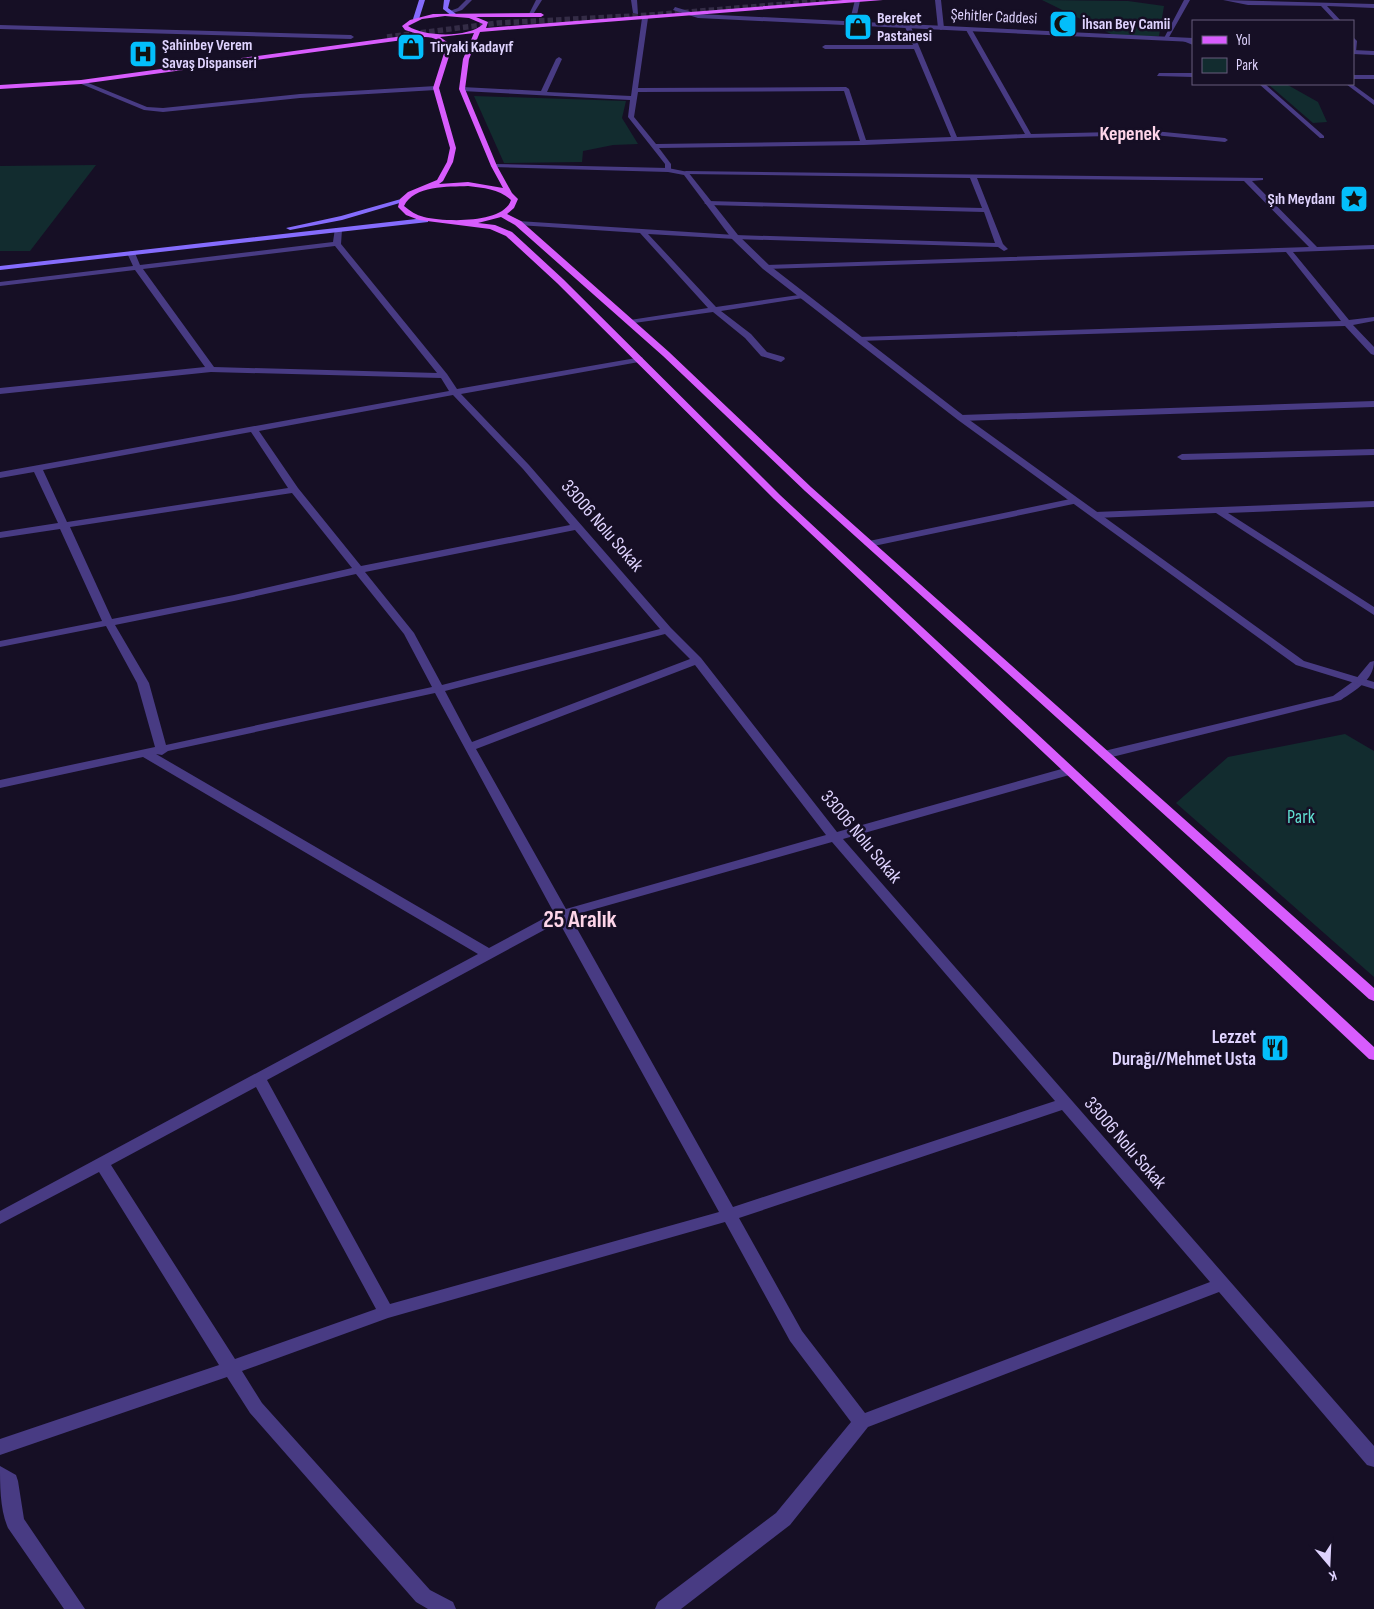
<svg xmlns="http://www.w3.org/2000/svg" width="1374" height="1609" viewBox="0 0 1374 1609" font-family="'Sofia Sans Condensed',sans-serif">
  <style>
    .green { fill: #122c2f }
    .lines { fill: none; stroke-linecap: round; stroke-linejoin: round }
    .primary-tunnel { stroke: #342c46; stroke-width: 5.5; stroke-dasharray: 5.5 3; stroke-linecap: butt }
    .service { fill: #483b83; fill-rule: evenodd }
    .minor { fill: #483b83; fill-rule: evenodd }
    .tertiary { fill: #483b83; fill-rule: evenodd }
    .secondary { fill: #856cfd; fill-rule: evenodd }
    .primary { fill: #d85cfd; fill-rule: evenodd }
    .labels { text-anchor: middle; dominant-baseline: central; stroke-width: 5; stroke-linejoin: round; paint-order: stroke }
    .far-street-label { font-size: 16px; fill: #dfd3fe; stroke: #160f25 }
    .far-poi-label { font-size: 16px; font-weight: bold; fill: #dfd3fe; stroke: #160f25; text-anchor: start }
    .street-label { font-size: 19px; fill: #dfd3fe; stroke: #160f25 }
    .park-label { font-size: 19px; fill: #60ded1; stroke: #160f25 }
    .poi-label { font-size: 19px; font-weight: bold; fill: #dfd3fe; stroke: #160f25; text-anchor: end }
    .far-district-label { font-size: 20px; font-weight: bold; fill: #fed5e9; stroke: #160f25 }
    .district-label { font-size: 24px; font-weight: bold; fill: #fed5e9; stroke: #160f25 }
  </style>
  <rect width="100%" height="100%" fill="#160f25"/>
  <!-- green -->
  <path class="green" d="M 1042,0 L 1128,1 L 1164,6 L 1159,36 L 1115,36 Z
    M 1268,84 L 1286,84 L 1318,102 L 1327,122 L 1313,123 Z
    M 474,96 L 626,101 L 622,118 L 638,144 L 613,145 L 583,151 L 582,162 L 504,163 Z
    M 96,165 L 30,251 L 0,251 L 0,166 Z
    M 1345,734 L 1374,751 L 1374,977 L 1176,803 L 1228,757 Z"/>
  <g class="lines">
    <!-- primary-tunnel -->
    <path class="primary-tunnel" d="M 387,37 L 498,23 L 651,15 L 836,0"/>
    <!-- service -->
    <path class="service" d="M 466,0 L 472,0 L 462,10 L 450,14 L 447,12 L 458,8 Z"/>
    <!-- minor -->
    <path class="minor" d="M 536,0 L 542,0 L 532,16 L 528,16 Z
      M 631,0 L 637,0 L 638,14 L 633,13 Z
      M 855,0 L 860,1 L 855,24 L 852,26 L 849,24 Z
      M 935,0 L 941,0 L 944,28 L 941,30 L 938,28 Z
      M 1184,0 L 1190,0 L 1168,39 L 1163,40 Z
      M 1223,0 L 1374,4 L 1374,8 L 1327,6 L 1341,21 L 1335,21 L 1321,6 L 1248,5 Z
      M 645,16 L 648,18 L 638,88 L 846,87 L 849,89 L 866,140 L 951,137 L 914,49 L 825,49 L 822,47 L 825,45 L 913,45 L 905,27 L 908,25 L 911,27 L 957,137 L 1025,134 L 966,30 L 969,28 L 972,30 L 1031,134 L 1154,131 L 1225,138 L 1228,140 L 1225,142 L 1154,135 L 1023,138 L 864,145 L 659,148 L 671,164 L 671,170 L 668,172 L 665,170 L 665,164 L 628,117 L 630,100 L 462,91 L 459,89 L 462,87 L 541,91 L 556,59 L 559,57 L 562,59 L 547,92 L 631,96 L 642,18 ZM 844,91 L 860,141 L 656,144 L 634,117 L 638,92 Z
      M 0,25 L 351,35 L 354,37 L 351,39 L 0,29 Z
      M 1353,37 L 1357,41 L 1356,52 L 1353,54 Z
      M 1185,38 L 1193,41 L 1193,45 L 1183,41 Z
      M 1159,73 L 1193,73 L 1193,77 L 1157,76 Z
      M 1353,75 L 1374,75 L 1374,79 L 1353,79 Z
      M 81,80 L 147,107 L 163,108 L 300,94 L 436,86 L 439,88 L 436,90 L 300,98 L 163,112 L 144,110 L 79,83 Z
      M 1259,84 L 1265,84 L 1324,136 L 1324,138 L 1320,138 Z
      M 1346,84 L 1352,84 L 1374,100 L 1374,105 Z
      M 686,171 L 1263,178 L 1263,180 L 1252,181 L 1317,247 L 1374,245 L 1374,249 L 1293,252 L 1349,320 L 1374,317 L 1374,321 L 1353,325 L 1374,347 L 1374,355 L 1371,354 L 1345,326 L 858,341 L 854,339 L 858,337 L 1341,321 L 1286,252 L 766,269 L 762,267 L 766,265 L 1309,247 L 1244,181 L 977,178 L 1003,244 L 1008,249 L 1004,251 L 998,247 L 735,239 L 648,234 L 716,307 L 806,294 L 806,298 L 803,298 L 721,311 L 751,334 L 767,352 L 784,357 L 785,359 L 781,362 L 761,356 L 745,338 L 713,312 L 627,324 L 627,320 L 630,320 L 708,308 L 640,233 L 518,225 L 514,223 L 518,221 L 735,235 L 995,243 L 984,212 L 708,205 L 704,203 L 708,201 L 982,208 L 970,178 L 684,174 L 684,172 Z
      M 335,228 L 342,230 L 341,244 L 447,374 L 457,389 L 642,357 L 643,359 L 639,362 L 461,394 L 529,465 L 671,628 L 701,658 L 837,832 L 1065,768 L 1073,768 L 1075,771 L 1073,774 L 843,839 L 1374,1446 L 1374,1467 L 1367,1465 L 1219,1292 L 868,1427 L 790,1525 L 681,1609 L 655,1609 L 658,1602 L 776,1513 L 851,1422 L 790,1341 L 725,1222 L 388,1318 L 242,1371 L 262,1403 L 430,1590 L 453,1602 L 456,1609 L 428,1609 L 416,1602 L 250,1413 L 227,1377 L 0,1455 L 0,1439 L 219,1365 L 99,1172 L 0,1224 L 0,1211 L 478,954 L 143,757 L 0,788 L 0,780 L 155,747 L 137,683 L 106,626 L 0,647 L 0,641 L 102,621 L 60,529 L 0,538 L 0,532 L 58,523 L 34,472 L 0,478 L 0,472 L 449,391 L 441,378 L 211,372 L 0,394 L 0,388 L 205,367 L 135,270 L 0,286 L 0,282 L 133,266 L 127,253 L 131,251 L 135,253 L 140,265 L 333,242 ZM 335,246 L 437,373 L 214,367 L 143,269 ZM 453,395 L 523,469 L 570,525 L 361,566 L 298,488 L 259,431 ZM 251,432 L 288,488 L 67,522 L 43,470 ZM 292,493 L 352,568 L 234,595 L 112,619 L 70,527 ZM 575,530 L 660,629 L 442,685 L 414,633 L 365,572 ZM 356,574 L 404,634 L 432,687 L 166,745 L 149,683 L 115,625 L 234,601 ZM 665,634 L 690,659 L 472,742 L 445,691 ZM 695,665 L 826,835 L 566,909 L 476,749 ZM 435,693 L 554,913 L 489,948 L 156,754 L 162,755 L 168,751 ZM 832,842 L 1055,1101 L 733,1207 L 570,916 ZM 559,922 L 719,1212 L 390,1304 L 267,1080 ZM 256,1087 L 376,1309 L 235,1359 L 111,1165 ZM 1062,1110 L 1210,1282 L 865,1413 L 802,1331 L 739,1218 Z
      M 1374,401 L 1374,407 L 961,421 L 957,418 L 961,415 Z
      M 1374,449 L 1374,455 L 1182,460 L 1177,457 L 1182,454 Z
      M 1075,498 L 1080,501 L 1078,503 L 869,547 L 864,544 L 869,541 Z
      M 1374,501 L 1374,507 L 1228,513 L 1374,607 L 1374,615 L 1216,513 L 1095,518 L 1090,515 L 1095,512 Z
      M 1374,661 C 1374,680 1356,690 1341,700 L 1104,759 L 1098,755 L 1100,752 L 1333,696 L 1355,680 L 1370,662 Z
      M 0,1466 L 16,1475 L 18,1481 L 24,1519 L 85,1609 L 64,1609 L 8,1528 C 0,1510 0,1485 0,1466 Z"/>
    <!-- tertiary -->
    <path class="tertiary" d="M 675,7 L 698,14 L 1193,38 L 1193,42 L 698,18 L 673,10 Z
      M 1353,50 L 1374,51 L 1374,55 L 1353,54 Z
      M 494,164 L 668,168 L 688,172 L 738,235 L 769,265 L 964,416 L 1304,661 L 1374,682 L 1374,689 L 1296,665 L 958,420 L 763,269 L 732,239 L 684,175 L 668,172 L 492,167 L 491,166 Z"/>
    <!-- secondary -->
    <path class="secondary" d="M 419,0 L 425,0 L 419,19 L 416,21 L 413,19 Z
      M 444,0 L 450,0 L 448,8 L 456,14 L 456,16 L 452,16 L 443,9 Z
      M 401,199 L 403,200 L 403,202 L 342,220 L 290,230 L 286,228 L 341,216 Z
      M 425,218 L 428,218 L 428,222 L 0,270 L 0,266 Z"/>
    <!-- primary -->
    <path class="primary" d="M 843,0 L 883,0 L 480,32 L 469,59 L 465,89 L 497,166 L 512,193 L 518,199 L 514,208 L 507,214 L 521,221 L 669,352 L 811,487 L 1374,988 L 1374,1001 L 1369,999 L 805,491 L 663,356 L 515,225 L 501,217 L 478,223 L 495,225 L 512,232 L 563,279 L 780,495 L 1374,1047 L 1374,1060 L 1369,1059 L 774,499 L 557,283 L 506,236 L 490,229 L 419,220 L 406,215 L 398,207 L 400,199 L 408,192 L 437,180 L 447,162 L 450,148 L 433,88 L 445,50 C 441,41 435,37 425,37 L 81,84 L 0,89 L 0,85 L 81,80 L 418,34 L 405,30 L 402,26 L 410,20 L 433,14 L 541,13 L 544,15 L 541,17 L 476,17 L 488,22 L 486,28 ZM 445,16 L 469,18 L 483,24 C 469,38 424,37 408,26 L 422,19 ZM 474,33 L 463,59 L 459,89 L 491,166 L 503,188 L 468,182 L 439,184 L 443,181 L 453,162 L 456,148 L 439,88 L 451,50 L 447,42 L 440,37 ZM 468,186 C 484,188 499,189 511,200 C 504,224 445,222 424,217 C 416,215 410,211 404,206 C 414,185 448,187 468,186 Z"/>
  </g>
  <!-- icons -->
  <defs>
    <symbol id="mosque-square" viewBox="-11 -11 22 22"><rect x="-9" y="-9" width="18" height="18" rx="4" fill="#03befb" stroke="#160f25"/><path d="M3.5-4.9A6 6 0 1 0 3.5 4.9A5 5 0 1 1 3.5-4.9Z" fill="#111"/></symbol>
    <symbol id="shop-square" viewBox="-11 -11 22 22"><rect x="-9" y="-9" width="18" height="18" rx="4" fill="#03befb" stroke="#160f25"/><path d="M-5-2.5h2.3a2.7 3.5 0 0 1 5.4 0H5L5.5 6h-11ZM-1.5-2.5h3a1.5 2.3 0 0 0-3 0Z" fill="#111"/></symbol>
    <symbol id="hospital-square" viewBox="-11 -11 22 22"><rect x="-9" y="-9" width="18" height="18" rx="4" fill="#03befb" stroke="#160f25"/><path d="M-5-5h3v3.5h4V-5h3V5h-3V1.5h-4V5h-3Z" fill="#111"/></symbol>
    <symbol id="sight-square" viewBox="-11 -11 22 22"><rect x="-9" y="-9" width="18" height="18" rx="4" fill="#03befb" stroke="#160f25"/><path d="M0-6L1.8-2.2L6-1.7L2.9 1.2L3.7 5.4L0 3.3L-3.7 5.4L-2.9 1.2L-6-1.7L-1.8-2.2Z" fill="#111"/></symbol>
    <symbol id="restaurant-square" viewBox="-11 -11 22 22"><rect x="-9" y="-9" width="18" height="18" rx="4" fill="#03befb" stroke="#160f25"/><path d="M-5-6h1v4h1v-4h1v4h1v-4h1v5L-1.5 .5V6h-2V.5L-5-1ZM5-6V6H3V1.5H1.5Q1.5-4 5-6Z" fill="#111"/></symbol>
  </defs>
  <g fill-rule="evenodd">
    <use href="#mosque-square" x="1047" y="8" width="32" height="32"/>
    <use href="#shop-square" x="842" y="11" width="32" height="32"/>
    <use href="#shop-square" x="395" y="31" width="32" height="32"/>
    <use href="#hospital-square" x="127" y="38" width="32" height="32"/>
    <use href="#sight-square" x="1338" y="183" width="32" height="32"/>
    <use href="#restaurant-square" x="1259" y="1032" width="32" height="32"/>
  </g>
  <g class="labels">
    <!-- far-street labels -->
    <g class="far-street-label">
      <text transform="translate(994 17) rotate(3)">Şehitler Caddesi</text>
    </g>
    <!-- far-poi labels -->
    <g class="far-poi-label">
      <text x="877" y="18">Bereket<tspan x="877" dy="18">Pastanesi</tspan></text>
      <text x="1082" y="24">İhsan Bey Camii</text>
      <text x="162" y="45">Şahinbey Verem<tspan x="162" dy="18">Savaş Dispanseri</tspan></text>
      <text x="430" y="47">Tiryaki Kadayıf</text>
      <text x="1335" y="199" text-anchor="end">Şıh Meydanı</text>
    </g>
    <!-- street labels -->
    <g class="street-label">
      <text transform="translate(602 526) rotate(49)">33006 Nolu Sokak</text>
      <text transform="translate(861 837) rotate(50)">33006 Nolu Sokak</text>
      <text transform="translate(1125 1143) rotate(49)">33006 Nolu Sokak</text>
    </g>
    <!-- park labels -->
    <g class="park-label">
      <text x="1301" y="817">Park</text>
    </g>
    <!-- poi labels -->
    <g class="poi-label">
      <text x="1256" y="1037">Lezzet<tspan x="1256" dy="22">Durağı//Mehmet Usta</tspan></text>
    </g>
    <!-- far-district labels -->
    <g class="far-district-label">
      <text x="1130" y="134">Kepenek</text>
    </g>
    <!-- district labels -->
    <g class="district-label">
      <text x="580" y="919">25 Aralık</text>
    </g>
  </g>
  <!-- legend -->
  <rect x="1192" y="20" width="162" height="65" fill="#160f25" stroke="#665d7c"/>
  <rect x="1202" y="36" width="25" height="8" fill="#d85cfd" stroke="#665d7c"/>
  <text x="1236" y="45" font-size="15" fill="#dfd3fe">Yol</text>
  <rect x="1202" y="58" width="25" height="15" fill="#122c2f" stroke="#665d7c"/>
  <text x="1236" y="70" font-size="15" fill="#dfd3fe">Park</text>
  <!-- north arrow -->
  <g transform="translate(1329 1564) rotate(161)" stroke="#160f25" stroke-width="4" paint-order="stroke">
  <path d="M0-4L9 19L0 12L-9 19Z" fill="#dfd3fe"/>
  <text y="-8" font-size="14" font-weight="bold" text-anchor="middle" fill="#dfd3fe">K</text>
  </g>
</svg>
